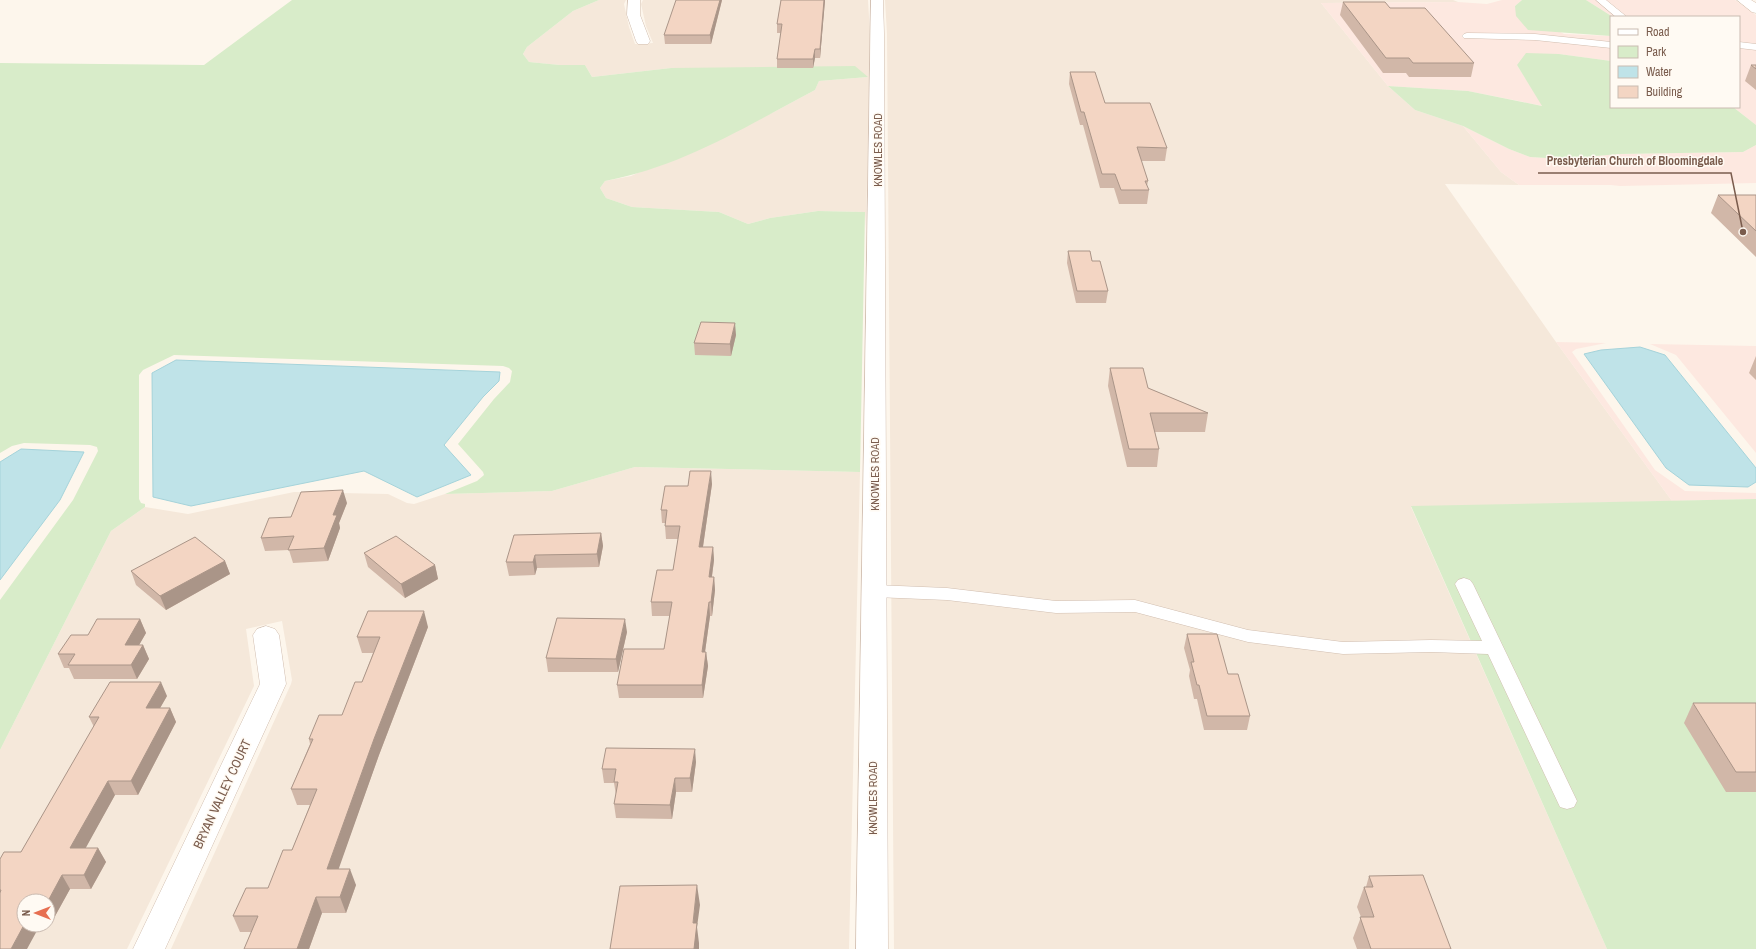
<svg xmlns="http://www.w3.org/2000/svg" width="1756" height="949" viewBox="0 0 1756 949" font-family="'Archivo Narrow',sans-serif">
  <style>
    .residential { fill: #f5e8da; fill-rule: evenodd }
    .commercial { fill: #fde8e0 }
    .green { fill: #d8ecc9 }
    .water { fill: #bfe3e8; stroke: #a5d3da }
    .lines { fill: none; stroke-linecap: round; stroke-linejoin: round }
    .service-casing { stroke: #d1beb0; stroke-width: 1 }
    .minor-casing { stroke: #d1beb0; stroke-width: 1 }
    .secondary-casing { stroke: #d6c0b0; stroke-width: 1 }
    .service { fill: #fff; fill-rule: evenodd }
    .minor { fill: #fff; fill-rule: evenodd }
    .secondary { fill: #fff; fill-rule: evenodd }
    .wall { fill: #d1b7a8; fill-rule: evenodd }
    .shaded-wall { fill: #aa9588 }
    .building { fill: #f3d5c3; stroke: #aa9588 }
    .labels { text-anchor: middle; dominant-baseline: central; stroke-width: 3; stroke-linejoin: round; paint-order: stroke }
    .street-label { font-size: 11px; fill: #7a5c4d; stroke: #fffaf3 }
    .near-street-label { font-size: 13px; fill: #7a5c4d; stroke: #fffaf3 }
    .leader { fill: none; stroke: #7a5c4d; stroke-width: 1.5 }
    .callout-dot { fill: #7a5c4d; stroke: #fffaf3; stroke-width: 1.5 }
    .callout-label { font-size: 12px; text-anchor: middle; font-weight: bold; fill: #7a5c4d; stroke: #fffaf3; stroke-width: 3; stroke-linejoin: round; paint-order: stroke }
  </style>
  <rect width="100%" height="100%" fill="#fdf6ec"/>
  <!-- residential -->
  <path class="residential" d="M 599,0 L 626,0 L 624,4 L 629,27 L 635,44 L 653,43 L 646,26 L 641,4 L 643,0 L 868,0 L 870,34 L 866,229 L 865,212 L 818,211 L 770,218 L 748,224 L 719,212 L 632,207 L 606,198 L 600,188 L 605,181 L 631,176 L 774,112 L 815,90 L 819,81 L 868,77 L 671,68 L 592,77 L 585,65 L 560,65 L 529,62 L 523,54 L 527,47 L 573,11 Z
    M 885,0 L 1453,0 L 1458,2 L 1321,3 L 1388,86 L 1415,110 L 1463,126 L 1501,172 L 1519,185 L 1445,184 L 1556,342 L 1672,501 L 1411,507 L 1607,949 L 894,949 L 887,34 Z
    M 635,467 L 860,472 L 849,949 L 171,949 L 291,684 L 292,680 L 282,621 L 246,629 L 254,686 L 127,949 L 0,949 L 0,750 L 111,531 L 145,507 L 188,514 L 294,492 L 388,494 L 407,503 L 414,504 L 445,494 L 552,491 ZM 24,901 L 48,901 L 48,925 L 24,925 Z"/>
  <!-- commercial -->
  <path class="commercial" d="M 1502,0 L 1522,0 L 1515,6 L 1564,34 L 1611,36 L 1611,61 L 1559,54 L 1517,65 L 1543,106 L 1468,91 L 1388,86 L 1321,3 L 1458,2 L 1487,4 Z
    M 1586,0 L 1735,0 L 1756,15 L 1756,125 L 1733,107 L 1739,107 L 1739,17 L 1613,17 Z
    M 1463,126 L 1509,149 L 1530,157 L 1562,159 L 1619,154 L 1743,152 L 1756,145 L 1756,183 L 1620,186 L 1611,185 L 1519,185 L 1501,172 Z
    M 1556,342 L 1606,343 L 1576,349 L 1572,352 L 1655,470 L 1685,491 L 1756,493 L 1756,499 L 1672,501 Z
    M 1650,344 L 1756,346 L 1756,453 L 1676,355 Z"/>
  <!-- green -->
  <path class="green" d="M 292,0 L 599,0 L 573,11 L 527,47 L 523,54 L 529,62 L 560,65 L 585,65 L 592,77 L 671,68 L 855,66 L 868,77 L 819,81 L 815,90 C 747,126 681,167 605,181 L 600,188 L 606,198 L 632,207 L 719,212 L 748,224 L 770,218 L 818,211 L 865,212 L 860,472 L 635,467 L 552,491 L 445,494 L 477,481 L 484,475 L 483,472 L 458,444 L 494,399 L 510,382 L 512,371 L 509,368 L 503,366 L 174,355 L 143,370 L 139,375 L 139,499 L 141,503 L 145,504 L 145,507 L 111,531 L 0,750 L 0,600 L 73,500 L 98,451 L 97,447 L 90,445 L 24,443 L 12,446 L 0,453 L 0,63 L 204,65 Z
    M 1522,0 L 1586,0 L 1613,17 L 1611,17 L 1611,36 L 1528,30 L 1516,16 L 1515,6 Z
    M 1526,53 L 1559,54 L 1611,61 L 1611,107 L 1733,107 L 1756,125 L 1756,145 L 1743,152 L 1619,154 L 1562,159 L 1530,157 L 1509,149 L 1463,126 L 1415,110 L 1388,86 L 1468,91 L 1542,106 L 1517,65 Z
    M 1756,499 L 1756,949 L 1607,949 L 1411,506 Z"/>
  <!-- water -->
  <path class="water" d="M 1640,347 L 1665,355 L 1756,468 L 1756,482 L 1748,487 L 1689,485 L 1666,468 L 1584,354 L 1601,350 Z
    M 176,360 L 500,372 L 499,381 L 483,397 L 444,445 L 471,475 L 417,497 L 364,471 L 191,506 L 153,497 L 152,373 Z
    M 21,449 L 84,452 L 60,500 L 0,580 L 0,462 Z"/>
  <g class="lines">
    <defs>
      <path id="service" d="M 1596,0 L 1606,0 L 1627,17 L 1616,17 Z
        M 1467,33 L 1535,34 L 1611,42 L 1611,48 L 1535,40 L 1464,38 L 1462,36 L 1464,34 Z
        M 1739,42 L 1756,44 L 1756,50 L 1739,48 Z
        M 1464,578 L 1470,580 L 1473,584 L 1577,801 L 1574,807 L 1567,809 L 1560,807 L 1488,654 L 1431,652 L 1343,654 L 1248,642 L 1135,612 L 1056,613 L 947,600 L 875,597 L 869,595 L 866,591 L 869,587 L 875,585 L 947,588 L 1056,601 L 1135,600 L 1248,630 L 1343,642 L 1431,640 L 1482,641 L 1455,584 L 1458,580 Z"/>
      <path id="minor" d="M 628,0 L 640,0 L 640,15 L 650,41 L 648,44 L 638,44 L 636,41 L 627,15 Z
        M 871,0 L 883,0 L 884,34 L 888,949 L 856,949 Z
        M 266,626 L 275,629 L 279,635 L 286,684 L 165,949 L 133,949 L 260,684 L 253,635 L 257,629 Z"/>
      <path id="secondary" d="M 1737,0 L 1751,0 L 1756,3 L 1756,13 L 1752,12 Z"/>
    </defs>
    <!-- service casing -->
    <use href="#service" class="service-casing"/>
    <!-- minor casing -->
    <use href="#minor" class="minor-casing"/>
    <!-- secondary casing -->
    <use href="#secondary" class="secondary-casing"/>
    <!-- service -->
    <use href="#service" class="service"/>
    <!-- minor -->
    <use href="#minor" class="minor"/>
    <!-- secondary -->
    <use href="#secondary" class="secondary"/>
  </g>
  <!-- wall -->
  <path class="wall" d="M 722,0 L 711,44 L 665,44 L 664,35 Z
    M 781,0 L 825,0 L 820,58 L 815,58 L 813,68 L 777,68 L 777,59 L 781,33 L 777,33 L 777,24 Z
    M 1343,2 L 1390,8 L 1474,63 L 1471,77 L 1409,77 L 1406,73 L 1383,73 L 1340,15 Z
    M 1751,65 L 1756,65 L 1756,90 L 1745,81 Z
    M 1070,72 L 1105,103 L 1167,148 L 1165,161 L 1141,161 L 1148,181 L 1147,186 L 1149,190 L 1147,204 L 1119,204 L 1114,188 L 1100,188 L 1083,125 L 1080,125 L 1069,84 Z
    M 1718,195 L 1756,195 L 1756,257 L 1711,213 Z
    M 1068,251 L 1092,261 L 1108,291 L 1106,303 L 1076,303 L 1067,263 Z
    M 736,335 L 731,356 L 695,355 L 694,343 Z
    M 1756,356 L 1756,380 L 1749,373 Z
    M 1110,368 L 1148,388 L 1208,413 L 1205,432 L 1155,432 L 1159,449 L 1157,467 L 1127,467 L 1108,386 Z
    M 712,484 L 703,547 L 713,547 L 714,560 L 712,577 L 714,577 L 715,590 L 712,616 L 710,616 L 705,652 L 706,652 L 708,666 L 703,698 L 619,698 L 617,685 L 664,649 L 670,616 L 652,616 L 651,602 L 673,570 L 678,539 L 666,539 L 665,526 L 665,523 L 662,523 L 661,510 L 688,486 Z
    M 347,503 L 339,523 L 340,528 L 328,561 L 293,563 L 289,550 L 265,551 L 261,538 L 291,517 Z
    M 601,533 L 603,546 L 599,567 L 537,568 L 535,575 L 509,576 L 506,562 Z
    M 364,553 L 435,565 L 438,579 L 405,598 L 368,567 Z
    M 225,561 L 230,574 L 166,610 L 136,585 L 131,571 Z
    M 140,619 L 146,633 L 139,645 L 143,645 L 149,659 L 137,679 L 74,679 L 69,668 L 64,668 L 58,654 L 88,635 Z
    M 428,627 L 379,755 L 338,869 L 356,885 L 346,913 L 322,913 L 309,949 L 244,949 L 251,932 L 240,932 L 233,916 L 268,888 L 292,850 L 310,805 L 297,805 L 291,789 L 310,744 L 309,739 L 342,715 L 362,682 L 373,653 L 362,653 L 357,637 Z
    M 627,632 L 618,672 L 548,672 L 546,658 Z
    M 1187,634 L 1228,674 L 1250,716 L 1247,730 L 1204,730 L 1197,699 L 1194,699 L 1189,676 L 1190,670 L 1184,648 Z
    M 167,696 L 160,708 L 170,708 L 176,722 L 138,795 L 115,795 L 85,848 L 98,848 L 106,862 L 91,889 L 70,889 L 49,927 L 39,927 L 0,949 L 0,859 L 21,852 L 94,727 L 89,717 ZM 24,901 L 48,901 L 48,925 L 24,925 Z
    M 1693,703 L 1756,703 L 1756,792 L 1726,792 L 1684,723 Z
    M 696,762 L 692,792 L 676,792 L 672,819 L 616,818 L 614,804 L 616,795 L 614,783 L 604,783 L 602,769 Z
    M 1369,876 L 1451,949 L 1357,949 L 1353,938 L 1361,917 L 1357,907 L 1364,887 L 1366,887 Z"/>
  <!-- shaded-wall -->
  <path class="shaded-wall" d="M 720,0 L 722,0 L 711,44 L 710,35 Z
    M 824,0 L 825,0 L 825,1 L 820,58 L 820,49 Z
    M 815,49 L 815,58 L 813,68 L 813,59 Z
    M 735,323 L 736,335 L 731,356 L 730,344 Z
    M 711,471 L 712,484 L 701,560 L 699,547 Z
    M 343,490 L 347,503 L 339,523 L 340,528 L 328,561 L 324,548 L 333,515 Z
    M 601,533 L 603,546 L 599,567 L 597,554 Z
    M 713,547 L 714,560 L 710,590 L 709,577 Z
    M 535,555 L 537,568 L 535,575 L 533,562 Z
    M 225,561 L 230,574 L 166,610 L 160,596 Z
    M 435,565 L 438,579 L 405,598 L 401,584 Z
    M 714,577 L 715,590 L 712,616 L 711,602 Z
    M 709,602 L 710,616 L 703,666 L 702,652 Z
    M 424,611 L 428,627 L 379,755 L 333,885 L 327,869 L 374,739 Z
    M 140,619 L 146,633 L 131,659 L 125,645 Z
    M 625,619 L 627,632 L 618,672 L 616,659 Z
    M 143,645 L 149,659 L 137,679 L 131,665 Z
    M 706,652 L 708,666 L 703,698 L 702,685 Z
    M 161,682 L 167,696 L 152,722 L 146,708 Z
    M 170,708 L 176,722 L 138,795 L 131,781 Z
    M 695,749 L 696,762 L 692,792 L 690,778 Z
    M 675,778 L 676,792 L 672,819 L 670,805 Z
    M 108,781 L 115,795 L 78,862 L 70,848 Z
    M 98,848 L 106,862 L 91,889 L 84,875 Z
    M 350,869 L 356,885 L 346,913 L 340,897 Z
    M 62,875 L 70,889 L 49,927 L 48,925 L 48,901 Z
    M 697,885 L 700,905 L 697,927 L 699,943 L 699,949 L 694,949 L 693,923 Z
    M 316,897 L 322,913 L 309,949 L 297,949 Z
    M 24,925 L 38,925 L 39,927 L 27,949 L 11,949 Z"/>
  <!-- building -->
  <path class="building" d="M 676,0 L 720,0 L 710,35 L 664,35 Z
    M 781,0 L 824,0 L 820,49 L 815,49 L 813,59 L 777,59 L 782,24 L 777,24 Z
    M 1343,2 L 1385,2 L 1390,8 L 1425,8 L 1474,63 L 1413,63 L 1409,58 L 1386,58 Z
    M 1751,65 L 1756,65 L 1756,69 Z
    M 1070,72 L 1095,72 L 1105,103 L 1150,103 L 1167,148 L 1137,147 L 1148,181 L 1145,181 L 1149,190 L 1121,190 L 1115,174 L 1102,174 L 1084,112 L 1081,112 Z
    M 1718,195 L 1756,195 L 1756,231 Z
    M 1068,251 L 1090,251 L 1092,261 L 1100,261 L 1108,291 L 1077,291 Z
    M 701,322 L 735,323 L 730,344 L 694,343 Z
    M 1110,368 L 1143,368 L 1148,388 L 1208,413 L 1150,413 L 1159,449 L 1129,449 Z
    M 690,471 L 711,471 L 699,547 L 713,547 L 709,577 L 714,577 L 711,602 L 709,602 L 702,652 L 706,652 L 702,685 L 617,685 L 624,649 L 664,649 L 672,602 L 651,602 L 657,570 L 673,570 L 680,526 L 665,526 L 667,510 L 661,510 L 665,486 L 688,486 Z
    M 343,490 L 333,515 L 337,515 L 324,548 L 288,550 L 294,536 L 261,538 L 269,518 L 291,517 L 301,492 Z
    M 601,533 L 597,554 L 535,555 L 533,562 L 506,562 L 514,535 Z
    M 396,536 L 435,565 L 401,584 L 364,553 Z
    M 195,537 L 225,561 L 160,596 L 131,571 Z
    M 368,611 L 424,611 L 374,739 L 327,869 L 350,869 L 340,897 L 316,897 L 297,949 L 244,949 L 258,916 L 233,916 L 246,888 L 268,888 L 283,850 L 292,850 L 317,789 L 291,789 L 313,739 L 309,739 L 319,715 L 342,715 L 355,682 L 362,682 L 380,637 L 357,637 Z
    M 557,618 L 625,619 L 616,659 L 546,658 Z
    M 97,619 L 140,619 L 125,645 L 143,645 L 131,665 L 68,665 L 75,654 L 58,654 L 71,635 L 88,635 Z
    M 1187,634 L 1217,634 L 1228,674 L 1238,674 L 1250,716 L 1207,716 L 1199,685 L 1197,685 L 1191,662 L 1194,662 Z
    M 110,682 L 161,682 L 146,708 L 170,708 L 131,781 L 108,781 L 70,848 L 98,848 L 84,875 L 62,875 L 48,901 L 24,901 L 24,925 L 11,949 L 0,949 L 0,893 L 1,890 L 0,890 L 0,859 L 4,852 L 21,852 L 99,717 L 89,717 Z
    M 1693,703 L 1756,703 L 1756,772 L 1736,772 Z
    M 606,748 L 695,749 L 690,778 L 675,778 L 670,805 L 614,804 L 618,782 L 614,782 L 616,769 L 602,769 Z
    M 1423,875 L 1451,949 L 1371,949 L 1360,917 L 1374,917 L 1364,887 L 1373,887 L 1369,876 Z
    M 697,885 L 693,923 L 697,923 L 694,949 L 610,949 L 620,886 Z"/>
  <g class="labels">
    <!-- street labels -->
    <g class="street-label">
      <text transform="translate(878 150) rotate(-90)">KNOWLES ROAD</text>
      <text transform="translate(875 474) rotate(-90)">KNOWLES ROAD</text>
      <text transform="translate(873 798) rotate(-90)">KNOWLES ROAD</text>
    </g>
    <!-- near-street labels -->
    <g class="near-street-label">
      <text transform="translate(222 794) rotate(-65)">BRYAN VALLEY COURT</text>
    </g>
  </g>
  <!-- callouts -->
  <path class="leader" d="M1743 232L1731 173H1538"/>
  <circle class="callout-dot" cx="1743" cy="232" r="4"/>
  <g class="callout-label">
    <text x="1635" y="165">Presbyterian Church of Bloomingdale</text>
  </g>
  <!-- legend -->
  <rect x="1610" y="16" width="130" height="92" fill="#fffaf3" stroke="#cabbb1"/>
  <rect x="1618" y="29" width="20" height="6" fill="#ffffff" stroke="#cabbb1"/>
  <text x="1646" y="36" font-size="12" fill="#7a5c4d">Road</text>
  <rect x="1618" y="46" width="20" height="12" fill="#d8ecc9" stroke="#cabbb1"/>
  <text x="1646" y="56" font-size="12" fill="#7a5c4d">Park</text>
  <rect x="1618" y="66" width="20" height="12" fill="#bfe3e8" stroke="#cabbb1"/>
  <text x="1646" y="76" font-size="12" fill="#7a5c4d">Water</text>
  <rect x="1618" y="86" width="20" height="12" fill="#f3d5c3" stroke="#cabbb1"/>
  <text x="1646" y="96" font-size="12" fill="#7a5c4d">Building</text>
  <!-- north arrow -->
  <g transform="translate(36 913) rotate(270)"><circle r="19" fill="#fffaf3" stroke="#cabbb1"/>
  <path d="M0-3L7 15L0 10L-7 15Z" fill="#e76f51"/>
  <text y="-6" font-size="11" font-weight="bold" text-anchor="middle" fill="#7a5c4d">N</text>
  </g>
</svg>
